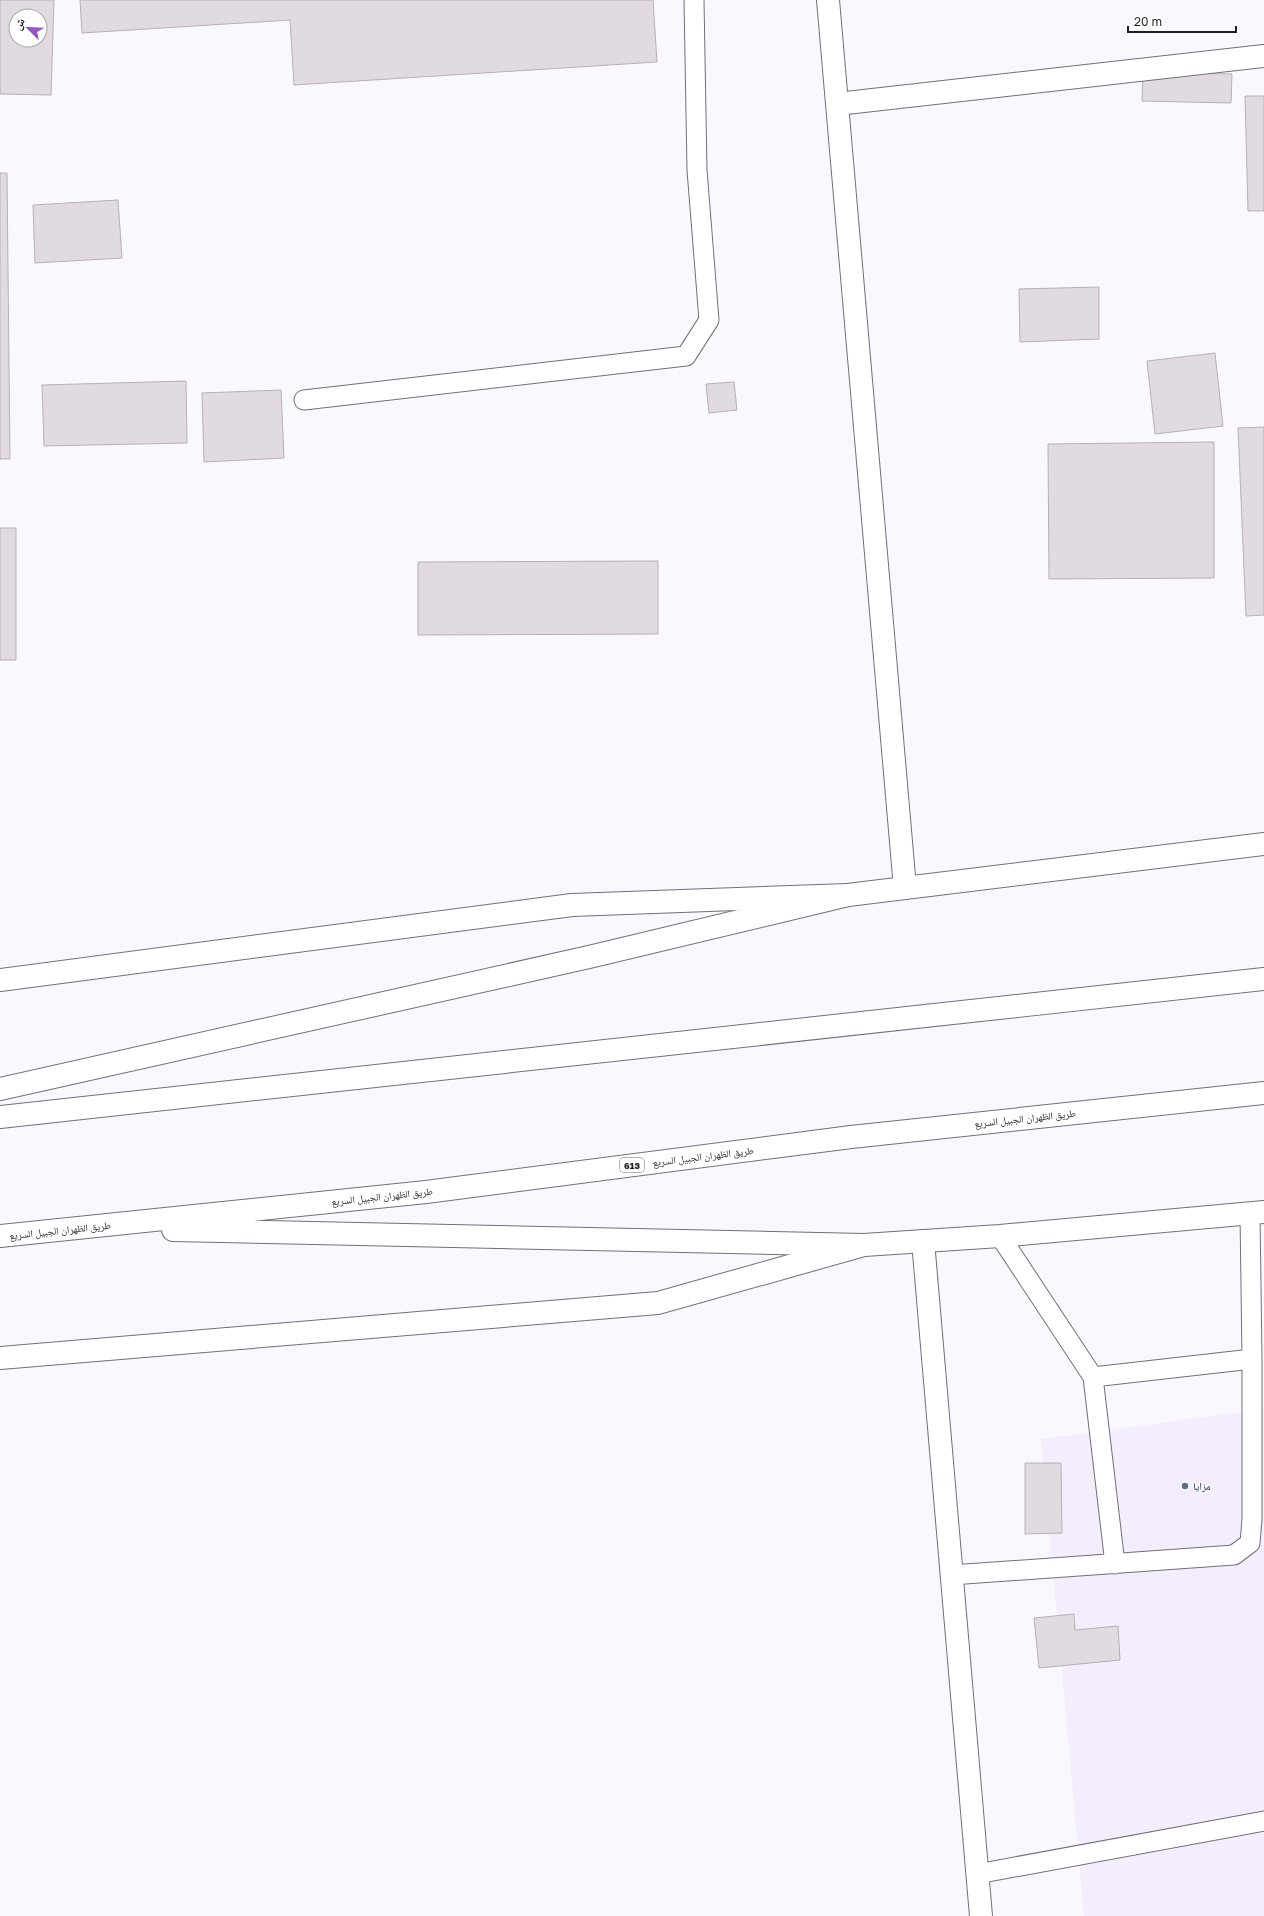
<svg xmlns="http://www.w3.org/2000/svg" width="1264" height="1916" viewBox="0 0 1264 1916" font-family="'Golos Text','Noto Naskh Arabic',sans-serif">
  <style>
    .built { fill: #f3edfd }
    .building { fill: #e2dae1; stroke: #b7afb6; fill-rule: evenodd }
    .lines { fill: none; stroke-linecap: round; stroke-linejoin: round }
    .service-casing { stroke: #726f77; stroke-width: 21 }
    .minor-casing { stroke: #726f77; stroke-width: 24 }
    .tertiary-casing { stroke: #726f77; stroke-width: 24 }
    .primary-casing { stroke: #726f77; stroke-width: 24 }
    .motorway-casing { stroke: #726f77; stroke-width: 24 }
    .service { stroke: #fff; stroke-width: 19 }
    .minor { stroke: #fff; stroke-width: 22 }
    .tertiary { stroke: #fff; stroke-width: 22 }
    .primary { stroke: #fff; stroke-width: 22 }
    .motorway { stroke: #fff; stroke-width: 22 }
    .service-dot { fill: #5c6f8a; stroke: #fff; stroke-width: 1.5 }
    .labels { text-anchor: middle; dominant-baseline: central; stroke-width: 3; stroke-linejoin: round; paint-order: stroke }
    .shield { fill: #fff; stroke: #626264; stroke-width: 1 }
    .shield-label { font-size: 9px; font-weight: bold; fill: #1f1e21 }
    .street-label { font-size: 10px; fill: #1f1e21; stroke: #fff }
    .service-label { font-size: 10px; font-weight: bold; fill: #4e5e75; stroke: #fff; text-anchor: start }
  </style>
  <rect width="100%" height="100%" fill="#faf8ff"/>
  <!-- built -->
  <path class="built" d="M 1264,1409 L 1264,1916 L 1084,1916 L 1041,1439 Z"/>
  <!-- building -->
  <path class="building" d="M 0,0 L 54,0 L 51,95 L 0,94 ZM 16,16 L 40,16 L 40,40 L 16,40 Z
    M 80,0 L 653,0 L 657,62 L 294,85 L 290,20 L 82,33 Z
    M 1143,72 L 1232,74 L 1231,103 L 1142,101 Z
    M 1245,96 L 1264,96 L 1264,211 L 1248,211 Z
    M 0,173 L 7,173 L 10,459 L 0,459 Z
    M 118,200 L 122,258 L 35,263 L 33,205 Z
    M 1099,287 L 1099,339 L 1020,342 L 1019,289 Z
    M 1215,353 L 1223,426 L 1155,434 L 1147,361 Z
    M 186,381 L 187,443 L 44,446 L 42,385 Z
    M 734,382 L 737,410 L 709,413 L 706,384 Z
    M 281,390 L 284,458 L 204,462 L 202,393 Z
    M 1264,427 L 1264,615 L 1246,616 L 1238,428 Z
    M 1214,442 L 1214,578 L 1049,579 L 1048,444 Z
    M 0,528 L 16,528 L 16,660 L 0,660 Z
    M 658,561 L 658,634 L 418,635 L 418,562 Z
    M 1025,1463 L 1061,1463 L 1062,1533 L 1025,1534 Z
    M 1074,1614 L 1075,1630 L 1118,1626 L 1120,1660 L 1039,1668 L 1034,1618 Z"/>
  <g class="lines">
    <defs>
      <path id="service" d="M 304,400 L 686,356 L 709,320 L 697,170 L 694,0
        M 1000,1236 L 1093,1377 L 1252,1359
        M 1093,1377 L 1115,1564
        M 951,1575 L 1234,1555 L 1250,1543 L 1252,1519 L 1252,1359 L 1250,1213
        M 977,1874 L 1264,1821"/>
      <path id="minor" d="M 828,0 L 905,888
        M 837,104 L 1264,56"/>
      <path id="tertiary" d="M 923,1241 L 981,1916"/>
      <path id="primary" d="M 0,980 L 572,905 L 848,895 L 1264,844
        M 0,1358 L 658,1303 L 864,1245 L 1000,1236 L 1264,1212"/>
      <path id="motorway" d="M 0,1089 L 589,957 L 848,895
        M 0,1117 L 1264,979
        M 173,1230 L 864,1245
        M 0,1236 L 426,1192 L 851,1137 L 1264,1093"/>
    </defs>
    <!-- service casing -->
    <use href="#service" class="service-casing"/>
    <!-- minor casing -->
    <use href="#minor" class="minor-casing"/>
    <!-- tertiary casing -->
    <use href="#tertiary" class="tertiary-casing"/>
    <!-- primary casing -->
    <use href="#primary" class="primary-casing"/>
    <!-- motorway casing -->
    <use href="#motorway" class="motorway-casing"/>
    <!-- service -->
    <use href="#service" class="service"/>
    <!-- minor -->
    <use href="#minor" class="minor"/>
    <!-- tertiary -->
    <use href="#tertiary" class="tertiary"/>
    <!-- primary -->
    <use href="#primary" class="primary"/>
    <!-- motorway -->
    <use href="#motorway" class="motorway"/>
  </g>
  <!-- markers -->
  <circle class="service-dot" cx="1185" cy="1486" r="4"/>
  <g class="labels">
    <!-- shield labels -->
    <rect class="shield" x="620" y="1158" width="24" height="14" rx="3"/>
    <g class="shield-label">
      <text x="632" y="1165">613</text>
    </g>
    <!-- street labels -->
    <g class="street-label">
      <text transform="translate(1025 1118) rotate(-6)">طريق الظهران الجبيل السريع</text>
      <text transform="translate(703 1156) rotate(-7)">طريق الظهران الجبيل السريع</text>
      <text transform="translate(382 1196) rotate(-6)">طريق الظهران الجبيل السريع</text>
      <text transform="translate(60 1230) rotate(-6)">طريق الظهران الجبيل السريع</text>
    </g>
    <!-- service labels -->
    <g class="service-label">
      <text x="1193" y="1486">مزايا</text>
    </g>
  </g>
  <!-- north arrow -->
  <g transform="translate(28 28) rotate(294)"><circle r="19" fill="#ffffff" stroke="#a5a5a6"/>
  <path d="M0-3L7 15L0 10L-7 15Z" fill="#9855ca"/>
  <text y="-6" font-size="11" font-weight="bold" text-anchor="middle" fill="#1f1e21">ش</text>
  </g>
  <!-- scale -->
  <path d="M1128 26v6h108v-6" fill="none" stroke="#1f1e21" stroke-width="2"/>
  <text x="1134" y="26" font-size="12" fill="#1f1e21" stroke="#ffffff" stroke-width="3" paint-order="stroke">20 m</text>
</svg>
